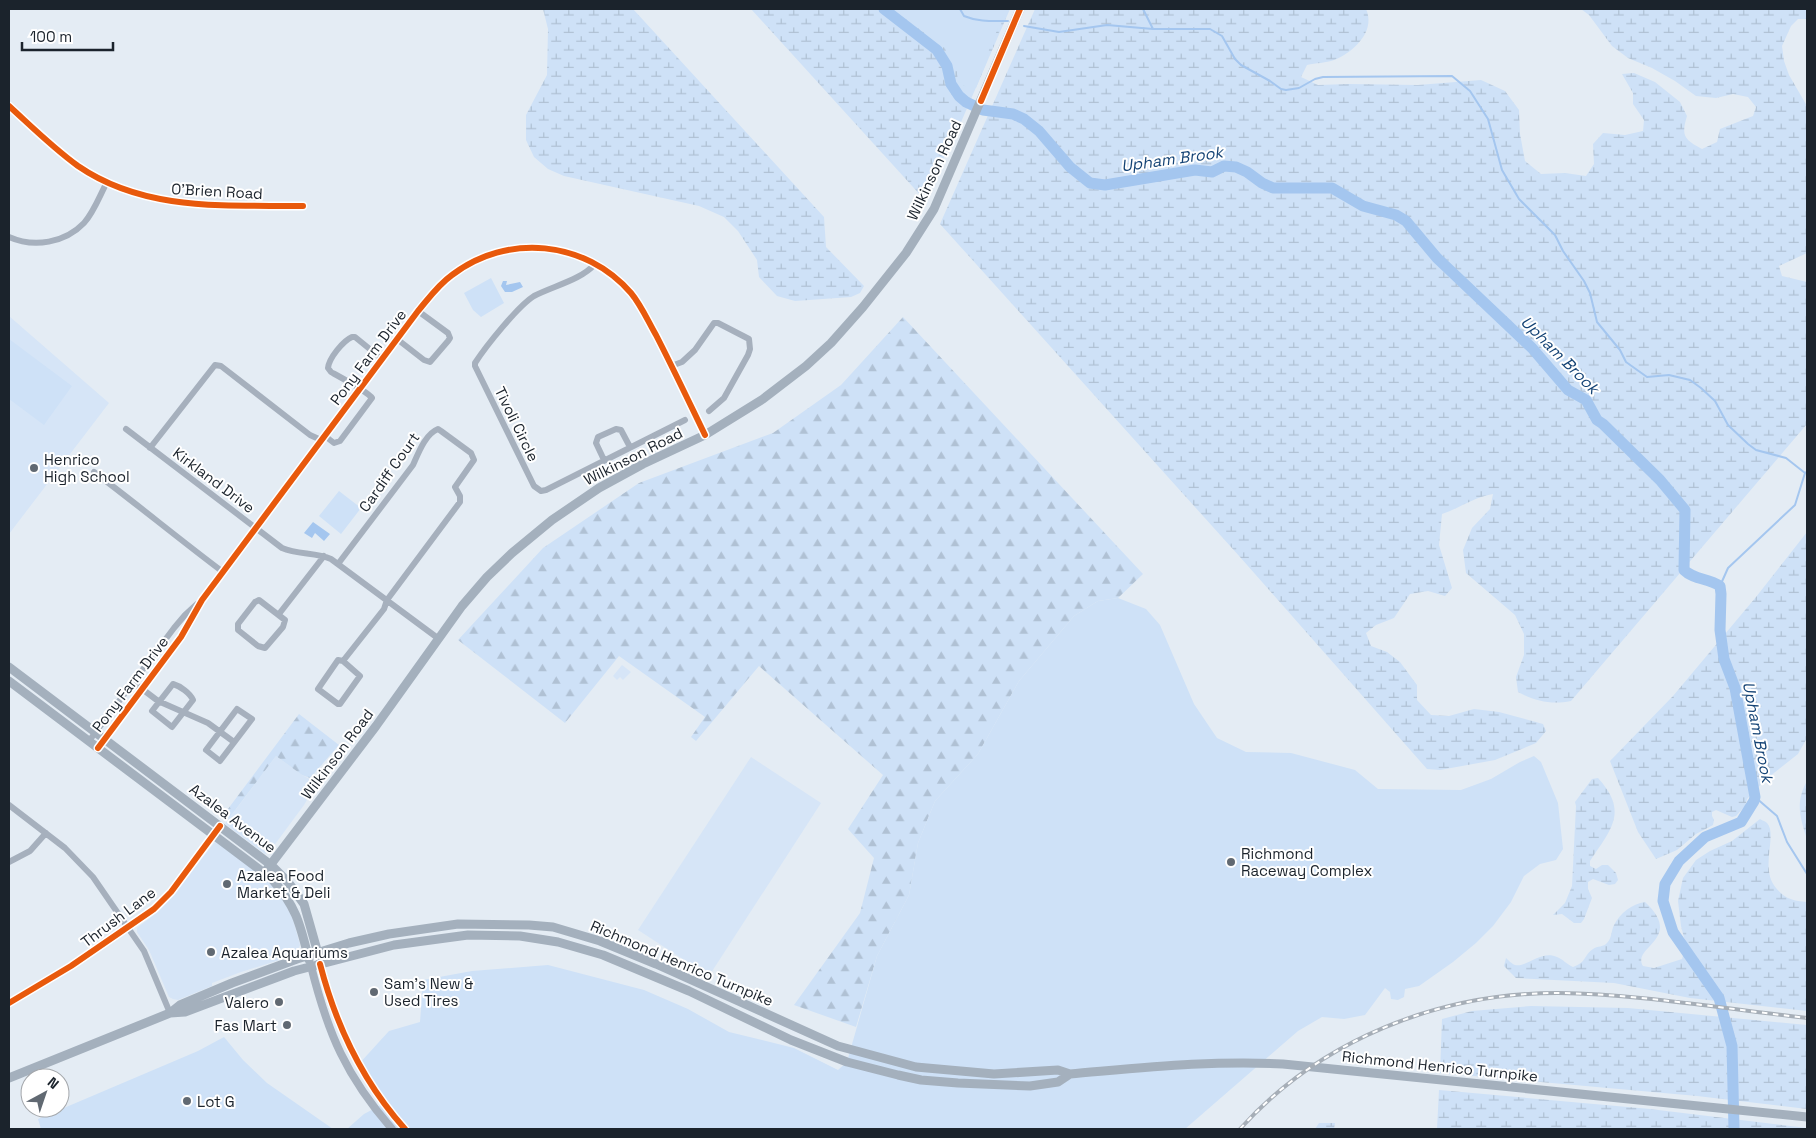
<svg xmlns="http://www.w3.org/2000/svg" width="1816" height="1138" viewBox="0 0 1816 1138" font-family="'Space Grotesk',sans-serif">
  <style>
    .built { fill: #d6e5f7 }
    .forest { fill: url(#forest-firs) }
    .wetland { fill: url(#wetland-marsh) }
    .green { fill: #cee1f7 }
    .water { fill: #a4c6ef }
    .lines { fill: none; stroke-linecap: round; stroke-linejoin: round }
    .stream { stroke: #a4c6ef; stroke-width: 2 }
    .river { stroke: #a4c6ef; stroke-width: 11 }
    .minor { stroke: #a6b0bd; stroke-width: 6 }
    .tertiary { stroke: #a6b0bd; stroke-width: 8 }
    .secondary { stroke: #a4b0bd; stroke-width: 9 }
    .rail-casing { stroke: #a6aeb7; stroke-width: 4 }
    .rail { stroke: #fff; stroke-width: 2; stroke-dasharray: 5.5; stroke-linecap: butt }
    .cycleway-casing { stroke: #fff; stroke-width: 9 }
    .cycleway { stroke: #e8590c; stroke-width: 6 }
    .poi-dot { fill: #616972; stroke: #fff; stroke-width: 2 }
    .labels { text-anchor: middle; dominant-baseline: central; stroke-width: 4; stroke-linejoin: round; paint-order: stroke }
    .street-label { font-size: 15px; fill: #1b232c; stroke: #fff }
    .poi-label { font-size: 15px; fill: #1b232c; stroke: #fff; text-anchor: start }
    .water-label { font-size: 16px; font-style: italic; fill: #144375; stroke: #fff }
  </style>
  <defs>
    <pattern id="forest-firs" width="22" height="20" patternUnits="userSpaceOnUse" patternTransform="scale(1.25)"><rect width="22" height="20" fill="#cee1f7"/><path d="M5 1l3.5 6h-7zM16 11l3.5 6h-7z" fill="#b0c1d4"/></pattern>
    <pattern id="wetland-marsh" width="20" height="14" patternUnits="userSpaceOnUse" patternTransform="scale(1.25)"><rect width="20" height="14" fill="#cee1f7"/><path d="M1 5h8M5 5V1M11 12h8M15 12V8" fill="none" stroke="#b0c1d4"/></pattern>
  </defs>
  <rect width="100%" height="100%" fill="#e4ecf4"/>
  <!-- built -->
  <path class="built" d="M 9,316 L 109,403 L 9,534 Z
    M 622,665 L 631,672 L 623,680 L 620,677 L 617,680 L 613,676 Z
    M 276,756 L 302,775 L 317,783 L 304,805 L 270,851 L 265,854 L 225,824 Z
    M 751,757 L 821,803 L 709,976 L 638,930 Z
    M 217,841 L 268,880 L 281,894 L 293,919 L 300,945 L 297,952 L 292,956 L 241,972 L 212,983 L 212,986 L 178,1000 L 173,999 L 169,997 L 149,950 L 137,932 L 137,928 L 159,911 L 172,897 L 214,843 Z"/>
  <!-- forest -->
  <path class="forest" d="M 903,317 L 1143,574 L 1118,598 L 1098,601 L 1074,616 L 1019,681 L 978,754 L 935,801 L 918,843 L 909,895 L 877,956 L 856,1027 L 794,1005 L 860,913 L 874,858 L 848,829 L 883,775 L 759,666 L 696,741 L 691,737 L 705,717 L 619,656 L 565,723 L 458,640 L 543,548 L 639,483 L 773,433 L 841,385 Z
    M 299,714 L 339,745 L 310,778 L 302,775 L 276,756 L 227,821 L 222,817 Z"/>
  <!-- wetland -->
  <path class="wetland" d="M 543,9 L 633,9 L 824,217 L 826,247 L 864,286 L 860,293 L 851,297 L 795,301 L 777,296 L 759,277 L 757,260 L 738,231 L 724,217 L 699,206 L 564,176 L 548,169 L 534,157 L 526,140 L 526,115 L 547,75 L 548,29 Z
    M 751,9 L 1010,9 L 955,136 L 923,198 Z
    M 1035,9 L 1366,9 C 1376,31 1354,52 1334,60 C 1326,63 1316,63 1307,65 L 1301,77 L 1318,85 L 1349,84 L 1418,85 L 1481,80 L 1505,91 L 1519,110 L 1520,134 L 1525,161 L 1541,174 L 1565,173 L 1586,176 L 1594,164 L 1593,144 L 1603,133 L 1625,135 L 1643,131 L 1644,120 L 1633,104 L 1633,93 L 1622,74 L 1634,73 L 1655,82 L 1680,102 L 1687,116 C 1681,136 1684,139 1702,149 L 1717,142 L 1720,129 L 1753,116 L 1756,107 L 1748,97 L 1733,94 L 1716,98 L 1696,96 L 1675,81 L 1652,68 L 1628,58 L 1612,46 L 1589,15 L 1581,9 L 1807,10 L 1807,19 L 1798,19 L 1791,26 L 1782,46 L 1784,61 L 1789,75 L 1807,106 L 1807,253 L 1779,266 L 1782,276 L 1807,282 L 1807,424 L 1571,701 C 1551,705 1535,701 1518,692 L 1516,677 L 1524,655 L 1524,634 L 1515,615 L 1466,573 L 1463,550 L 1472,528 L 1490,509 L 1493,494 C 1474,497 1460,508 1442,514 L 1439,545 L 1452,588 L 1445,596 L 1428,591 L 1410,594 L 1394,618 L 1376,625 L 1366,633 L 1371,646 L 1387,652 L 1400,662 L 1417,685 L 1417,700 L 1431,715 L 1449,716 L 1474,709 L 1499,712 L 1543,724 L 1546,731 L 1536,743 L 1495,760 L 1440,770 L 1427,769 L 1240,557 L 940,224 Z
    M 1807,532 L 1807,738 L 1798,754 L 1765,780 L 1747,799 L 1745,806 L 1736,816 L 1732,817 L 1716,810 L 1712,812 L 1712,816 L 1714,820 L 1713,825 L 1696,834 L 1677,850 L 1656,859 L 1638,832 L 1610,761 L 1673,696 L 1756,597 Z
    M 1598,778 C 1629,812 1611,829 1590,861 L 1590,866 L 1596,869 L 1602,865 L 1608,865 L 1616,873 L 1618,880 L 1615,884 L 1609,885 L 1593,879 L 1588,882 L 1588,889 L 1592,898 L 1584,919 L 1581,923 L 1574,923 L 1562,914 L 1553,915 L 1565,903 L 1572,886 L 1576,806 L 1575,802 L 1592,779 Z
    M 1807,781 L 1807,839 C 1800,818 1795,802 1807,781 Z
    M 1760,819 C 1763,821 1765,821 1767,823 C 1778,835 1759,868 1776,888 C 1785,899 1793,901 1807,902 L 1807,1011 L 1690,998 L 1614,983 L 1516,978 L 1504,966 L 1506,958 C 1508,960 1512,964 1515,965 C 1526,968 1541,950 1557,957 C 1561,958 1568,965 1573,967 C 1587,962 1583,956 1593,949 C 1597,946 1604,947 1607,943 C 1612,938 1611,931 1614,925 C 1620,913 1632,904 1645,902 C 1685,939 1631,947 1643,966 L 1654,968 L 1682,959 L 1686,945 L 1681,926 L 1678,901 L 1683,878 L 1696,860 L 1710,851 L 1732,841 Z
    M 1531,1006 L 1628,1008 L 1807,1025 L 1807,1109 L 1697,1096 L 1440,1073 L 1442,1019 L 1472,1011 Z
    M 1439,1090 L 1650,1109 L 1807,1128 L 1807,1129 L 1437,1129 Z
    M 1319,1123 L 1335,1123 L 1334,1129 L 1315,1129 Z"/>
  <!-- green -->
  <path class="green" d="M 892,9 L 1006,9 L 988,52 L 987,61 L 976,88 L 967,88 L 957,80 L 958,71 C 954,67 946,53 945,48 L 936,44 L 926,34 Z
    M 491,278 L 504,303 L 481,317 L 473,310 L 464,293 Z
    M 9,339 L 72,386 L 44,425 L 9,399 Z
    M 339,491 L 361,508 L 341,534 L 319,516 Z
    M 1118,598 L 1146,609 L 1160,625 L 1194,704 L 1217,738 L 1246,752 L 1291,753 L 1355,770 L 1378,789 L 1461,790 L 1491,779 L 1520,762 L 1534,756 L 1541,762 L 1558,803 L 1563,849 L 1556,860 L 1540,864 L 1524,876 L 1511,902 L 1493,926 L 1476,943 L 1453,962 L 1419,986 L 1405,989 L 1404,997 L 1398,1000 L 1391,999 L 1390,992 L 1385,988 L 1365,1015 L 1344,1019 L 1322,1017 L 1298,1031 L 1185,1129 L 347,1129 L 364,1114 L 383,1104 L 358,1065 L 389,1031 L 420,1022 L 423,980 L 472,971 L 548,965 L 644,990 L 688,1009 L 729,1032 L 794,1048 L 838,1070 L 847,1062 L 877,956 L 909,895 L 918,843 L 935,801 L 978,754 L 1019,681 L 1074,616 L 1098,601 Z
    M 224,1037 L 243,1060 L 267,1083 L 333,1129 L 41,1129 L 38,1119 L 198,1051 Z"/>
  <!-- water -->
  <path class="water" d="M 503,281 L 507,281 L 506,285 L 520,282 L 523,287 L 512,292 L 505,292 L 501,286 Z
    M 313,522 L 330,534 L 324,541 L 315,533 L 312,538 L 304,533 Z"/>
  <g class="lines">
    <!-- stream -->
    <path class="stream" d="M 960,9 L 964,16 C 978,22 992,21 1008,21
      M 1143,9 L 1153,29
      M 1024,26 L 1059,32 L 1107,25 L 1153,29 L 1210,29 L 1222,36 L 1235,59 L 1241,65 L 1270,81 L 1281,89 L 1286,90 L 1299,88 L 1315,79 L 1323,77 L 1452,76 L 1470,91 L 1488,119 L 1502,170 L 1519,199 L 1555,235 L 1563,251 L 1584,281 L 1590,293 L 1597,322 L 1620,350 L 1626,362 L 1647,377 L 1669,375 L 1690,380 L 1701,388 L 1715,401 L 1728,425 L 1748,444 L 1756,450 L 1786,458 L 1805,473
      M 1720,586 L 1728,568 L 1795,505 L 1805,473 L 1807,472
      M 1755,797 L 1777,816 L 1787,842 L 1807,874"/>
    <!-- river -->
    <path class="river" d="M 884,9 L 937,50 L 947,66 L 951,84 L 959,96 L 966,102 L 983,110 L 1013,114 L 1024,119 L 1039,131 L 1070,167 L 1090,183 L 1105,185 L 1195,170 L 1212,172 L 1224,166 L 1236,167 L 1247,172 L 1262,183 L 1273,188 L 1332,188 L 1363,206 L 1396,215 L 1406,221 L 1437,258 L 1532,348 L 1568,390 L 1586,400 L 1597,420 L 1603,424 L 1660,480 L 1685,510 L 1684,570 C 1694,580 1708,578 1720,586 L 1721,594 L 1720,630 L 1724,659 L 1735,688 L 1755,797 L 1754,801 L 1741,822 L 1705,837 L 1679,861 L 1665,884 L 1663,901 L 1673,932 L 1719,998 L 1732,1046 L 1734,1129"/>
    <!-- minor -->
    <path class="minor" d="M 9,106 C 31,126 53,148 78,166 C 145,212 226,205 303,206
      M 9,237 C 34,248 65,243 84,223 C 94,212 100,195 107,182
      M 595,264 C 581,280 553,286 534,296 C 518,306 486,346 475,363 L 475,366 L 534,486 L 541,491 L 546,490 L 685,420
      M 397,339 L 424,360 L 430,362 L 448,341 L 450,338 L 448,333 L 418,311
      M 671,366 L 682,362 L 695,350 L 714,323 L 718,323 L 749,339 L 750,349 L 748,355 L 724,398 L 709,411
      M 126,429 L 282,548 C 298,555 316,552 331,559 L 439,639
      M 325,436 L 334,443 L 340,441 L 372,398 C 368,392 340,377 331,372 L 328,368 C 329,358 343,341 352,337 L 355,337 L 382,359
      M 150,448 L 215,365 L 221,366 L 310,435 L 321,440
      M 604,460 L 596,443 L 598,437 L 616,429 L 621,430 L 630,447
      M 94,472 C 138,505 179,539 223,572
      M 338,564 L 413,465 C 418,454 425,434 438,429 L 441,431 L 471,453 L 474,460 L 455,487 L 460,496 L 460,502 L 387,600 L 384,609 L 343,661
      M 259,600 L 285,620 L 283,627 L 265,648 L 258,646 L 238,630 L 238,624 L 255,602 Z
      M 279,614 L 324,556
      M 338,660 L 343,661 L 360,676 L 340,704 L 338,704 L 318,689 Z
      M 133,682 L 158,701 L 208,723 L 234,742
      M 173,684 C 180,686 190,693 193,700 L 172,727 L 152,711 Z
      M 237,709 L 252,719 L 220,761 L 206,750 Z
      M 89,741 L 174,628 L 185,615 L 197,604
      M 98,748 L 181,637 L 202,600 L 418,311 C 429,298 438,285 452,275 C 507,233 585,240 631,293 C 641,305 648,321 656,335 C 673,368 689,402 705,435
      M 9,805 L 65,848 L 93,877 L 144,951 L 170,1013
      M 9,862 L 30,851 L 46,833
      M 9,1003 L 71,966 L 154,909 L 171,892 L 215,833"/>
    <!-- tertiary -->
    <path class="tertiary" d="M 320,964 C 336,1026 362,1081 405,1129
      M 311,966 C 328,1034 346,1076 392,1129"/>
    <!-- secondary -->
    <path class="secondary" d="M 9,667 L 271,865 L 288,882 L 304,904 L 319,957
      M 9,681 L 272,879 C 297,908 300,924 309,960
      M 265,872 L 376,726 L 462,606 L 487,577 L 512,553 L 552,520 L 599,488 L 643,464 L 705,435 L 763,399 L 806,366 L 831,343 L 863,307 L 906,253 L 934,209 L 1020,9
      M 170,1013 L 185,1012 L 294,971 L 394,945 L 468,935 L 520,936 L 558,942 L 603,955 L 689,991 L 791,1040 L 847,1062 L 898,1075 L 921,1080 L 958,1083 L 1030,1086 L 1058,1082 L 1070,1074
      M 9,1078 L 170,1013 L 180,1005 L 232,983 L 297,959 L 349,943 L 389,934 L 458,924 L 529,925 L 553,927 L 600,941 L 656,964 L 838,1046 L 916,1067 L 994,1074 L 1058,1070 L 1070,1074 C 1141,1068 1212,1060 1283,1064 L 1807,1117"/>
    <defs>
      <path id="rail" d="M 1240,1129 C 1320,1040 1438,993 1558,993 C 1640,994 1725,1009 1807,1018"/>
    </defs>
    <!-- rail casing -->
    <use href="#rail" class="rail-casing"/>
    <!-- rail -->
    <use href="#rail" class="rail"/>
    <defs>
      <path id="cycleway" d="M 981,101 L 1020,9
        M 9,106 C 31,126 53,148 78,166 C 145,212 226,205 303,206
        M 98,748 L 181,637 L 202,600 L 418,311 C 429,298 438,285 452,275 C 507,233 585,240 631,293 C 641,305 648,321 656,335 C 673,368 689,402 705,435
        M 320,964 C 336,1026 362,1081 405,1129
        M 9,1003 L 71,966 L 154,909 L 171,892 L 220,826"/>
    </defs>
    <!-- cycleway casing -->
    <use href="#cycleway" class="cycleway-casing"/>
    <!-- cycleway -->
    <use href="#cycleway" class="cycleway"/>
  </g>
  <!-- markers -->
  <g class="poi-dot">
    <circle cx="34" cy="468" r="5"/>
    <circle cx="1231" cy="862" r="5"/>
    <circle cx="227" cy="884" r="5"/>
    <circle cx="211" cy="952" r="5"/>
    <circle cx="374" cy="992" r="5"/>
    <circle cx="279" cy="1002" r="5"/>
    <circle cx="287" cy="1025" r="5"/>
    <circle cx="187" cy="1101" r="5"/>
  </g>
  <g class="labels">
    <!-- street labels -->
    <g class="street-label">
      <text transform="translate(934 170) rotate(-65)">Wilkinson Road</text>
      <text transform="translate(217 191) rotate(3)">O'Brien Road</text>
      <text transform="translate(368 357) rotate(-53)">Pony Farm Drive</text>
      <text transform="translate(517 424) rotate(64)">Tivoli Circle</text>
      <text transform="translate(633 456) rotate(-27)">Wilkinson Road</text>
      <text transform="translate(389 472) rotate(-55)">Cardiff Court</text>
      <text transform="translate(214 480) rotate(37)">Kirkland Drive</text>
      <text transform="translate(130 684) rotate(-53)">Pony Farm Drive</text>
      <text transform="translate(337 754) rotate(-53)">Wilkinson Road</text>
      <text transform="translate(233 818) rotate(37)">Azalea Avenue</text>
      <text transform="translate(118 917) rotate(-37)">Thrush Lane</text>
      <text transform="translate(682 963) rotate(23)">Richmond Henrico Turnpike</text>
      <text transform="translate(1440 1066) rotate(6)">Richmond Henrico Turnpike</text>
    </g>
    <!-- poi labels -->
    <g class="poi-label">
      <text x="44" y="459">Henrico<tspan x="44" dy="17">High School</tspan></text>
      <text x="1241" y="853">Richmond<tspan x="1241" dy="17">Raceway Complex</tspan></text>
      <text x="237" y="875">Azalea Food<tspan x="237" dy="17">Market &amp; Deli</tspan></text>
      <text x="221" y="952">Azalea Aquariums</text>
      <text x="384" y="983">Sam's New &amp;<tspan x="384" dy="17">Used Tires</tspan></text>
      <text x="269" y="1002" text-anchor="end">Valero</text>
      <text x="277" y="1025" text-anchor="end">Fas Mart</text>
      <text x="197" y="1101">Lot G</text>
    </g>
    <!-- water labels -->
    <g class="water-label">
      <text transform="translate(1172 159) rotate(-8)">Upham Brook</text>
      <text transform="translate(1560 355) rotate(45)">Upham Brook</text>
      <text transform="translate(1758 732) rotate(79)">Upham Brook</text>
    </g>
  </g>
  <!-- border -->
  <rect width="1816" height="1138" fill="none" stroke="#1b232c" stroke-width="20"/>
  <!-- north arrow -->
  <g transform="translate(45 1093) rotate(40)"><circle r="24" fill="#ffffff" stroke="#a4a7ab"/>
  <path d="M0-4L9 19L0 12L-9 19Z" fill="#616972"/>
  <text y="-8" font-size="14" font-weight="bold" text-anchor="middle" fill="#1b232c">N</text>
  </g>
  <!-- scale -->
  <path d="M22 42v8h91v-8" fill="none" stroke="#1b232c" stroke-width="2.5"/>
  <text x="30" y="42" font-size="15" fill="#1b232c" stroke="#ffffff" stroke-width="4" paint-order="stroke">100 m</text>
</svg>
